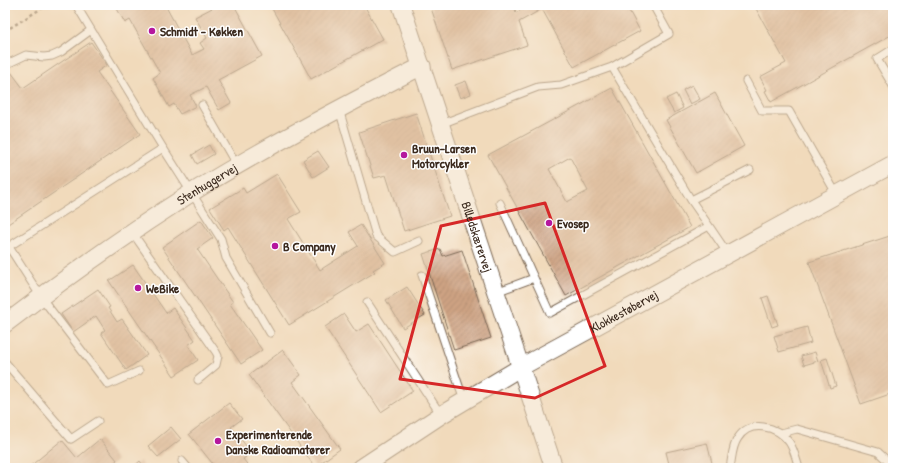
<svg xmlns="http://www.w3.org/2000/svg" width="898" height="473" viewBox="0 0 898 473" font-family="'Patrick Hand',sans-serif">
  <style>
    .building { fill: url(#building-hatch); fill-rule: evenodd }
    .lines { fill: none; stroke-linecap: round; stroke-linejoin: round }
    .service-casing { stroke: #7b6855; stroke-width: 9 }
    .tertiary-casing { stroke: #7b6855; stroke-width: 19 }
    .path { stroke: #7b6855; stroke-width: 2.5; stroke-dasharray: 3 3; stroke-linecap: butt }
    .service { stroke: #fff; stroke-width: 7 }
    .tertiary { stroke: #fff; stroke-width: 17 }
    .marked { fill: none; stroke: #d62828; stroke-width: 3; stroke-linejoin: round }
    .poi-dot { fill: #b5179e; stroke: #fff; stroke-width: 1.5 }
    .labels { text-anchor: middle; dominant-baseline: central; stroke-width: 3; stroke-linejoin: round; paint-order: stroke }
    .poi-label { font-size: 13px; font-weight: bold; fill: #3b2a1e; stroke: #fff; text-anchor: start }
    .street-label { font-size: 13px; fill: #3b2a1e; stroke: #fff }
  </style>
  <defs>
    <pattern id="building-hatch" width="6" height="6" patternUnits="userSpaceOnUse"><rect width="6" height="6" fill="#cea383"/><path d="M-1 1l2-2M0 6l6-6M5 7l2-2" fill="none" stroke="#a8856b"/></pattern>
  </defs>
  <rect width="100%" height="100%" fill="#fff"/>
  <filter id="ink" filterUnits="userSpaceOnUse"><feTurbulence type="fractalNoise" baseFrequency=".025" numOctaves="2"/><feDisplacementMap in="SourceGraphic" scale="8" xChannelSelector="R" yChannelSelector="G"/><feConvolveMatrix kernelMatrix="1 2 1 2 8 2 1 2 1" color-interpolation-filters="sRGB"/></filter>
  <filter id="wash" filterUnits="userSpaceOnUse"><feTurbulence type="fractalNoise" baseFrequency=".012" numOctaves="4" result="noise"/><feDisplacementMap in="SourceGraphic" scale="16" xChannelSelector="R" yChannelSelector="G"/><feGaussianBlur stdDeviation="0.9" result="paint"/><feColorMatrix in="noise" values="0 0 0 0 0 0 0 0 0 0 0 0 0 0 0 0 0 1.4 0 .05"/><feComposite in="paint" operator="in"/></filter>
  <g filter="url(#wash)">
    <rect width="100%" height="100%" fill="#f1dabb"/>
    <g id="blocks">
      <!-- building -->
      <path class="building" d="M 115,5 L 165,5 L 192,55 L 204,49 L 200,43 L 207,38 L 195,17 L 218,5 L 234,5 L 262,56 L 218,80 L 231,103 L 219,110 L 206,87 L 190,95 L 196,106 L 180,114 L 174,104 L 169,107 L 153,78 L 160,73 L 130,20 L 125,23 Z
        M 270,5 L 364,5 L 383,39 L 311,79 Z
        M 430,5 L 514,5 L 516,13 L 529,5 L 626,5 L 640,31 L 574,67 L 542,9 L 519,22 L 527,45 L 452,70 Z
        M 754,5 L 893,5 L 893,34 L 771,102 L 765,91 L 767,90 L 760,77 L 786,63 Z
        M 91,42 L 107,65 L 97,72 L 140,134 L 5,226 L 5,76 L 11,72 L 23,88 Z
        M 466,81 L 471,94 L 460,98 L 455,85 Z
        M 692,85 L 700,99 L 690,104 L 683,90 Z
        M 612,88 L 690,227 L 566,296 L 488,155 ZM 570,157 L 588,191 L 567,202 L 549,169 Z
        M 715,93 L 744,146 L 696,173 L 666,120 Z
        M 676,94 L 683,108 L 674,113 L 666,99 Z
        M 416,113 L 450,216 L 404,231 L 386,175 L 374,178 L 359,132 Z
        M 209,145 L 214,154 L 197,164 L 192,155 Z
        M 318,151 L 329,167 L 313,177 L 303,160 Z
        M 277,174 L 301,212 L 288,219 L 320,270 L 358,246 L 349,232 L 361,225 L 385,263 L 373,270 L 375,272 L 289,325 L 228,227 L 224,230 L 210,208 L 243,188 L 246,193 Z
        M 201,220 L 213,238 L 197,249 L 233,302 L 230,304 L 262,350 L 241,364 L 162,247 Z
        M 893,235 L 893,393 L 861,404 L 809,262 Z
        M 440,249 L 443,256 L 462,250 L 491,338 L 454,350 L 423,254 Z
        M 133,265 L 166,313 L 173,308 L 195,340 L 188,345 L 198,360 L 174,376 L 109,281 Z
        M 407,287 L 425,315 L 403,328 L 386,300 Z
        M 98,289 L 110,307 L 108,308 L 117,322 L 122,319 L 147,355 L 126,370 L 101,333 L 105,330 L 96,316 L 73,332 L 61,314 Z
        M 768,296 L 778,325 L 772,327 L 762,298 Z
        M 344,314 L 356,332 L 369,324 L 413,391 L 381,412 L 325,327 Z
        M 807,327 L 811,343 L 779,352 L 774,336 Z
        M 283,350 L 301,375 L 292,382 L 340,449 L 315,467 L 249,375 Z
        M 815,352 L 818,361 L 804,365 L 801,356 Z
        M 827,358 L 836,386 L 830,388 L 821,360 Z
        M 229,403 L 242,419 L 231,427 L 247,447 L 242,451 L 246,457 L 243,459 L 250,468 L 216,468 L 189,434 Z
        M 171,427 L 181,439 L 158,457 L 148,446 Z
        M 100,439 L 117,460 L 108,468 L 28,468 L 62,440 L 77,458 Z
        M 707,443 L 713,467 L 670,468 L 666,452 Z
        M 140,461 L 145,468 L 132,468 Z"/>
    </g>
  </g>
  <g filter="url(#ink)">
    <use href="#blocks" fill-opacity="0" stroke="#7b6855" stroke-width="1"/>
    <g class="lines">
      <defs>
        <path id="service" d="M 893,49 L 877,59 L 893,86
          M 5,65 L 26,55 L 44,57 L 52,56 L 61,52 L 91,30
          M 612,67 L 669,34 L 653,5
          M 746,81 L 762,111 L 789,111 L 837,195
          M 202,105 L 237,166
          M 339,109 L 376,236 L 395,252 L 419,241
          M 441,124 L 538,87 L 561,85 L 612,67 L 691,200
          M 163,148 L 221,239 L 226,258 L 270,333
          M 500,203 L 550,313 L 709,226 L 728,254
          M 709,226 L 691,200 L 750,170
          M 132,232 L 216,352 L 218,356 L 216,365 L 198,380
          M 9,247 L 41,297 L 108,385 L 139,371
          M 5,249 L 163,148 L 76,5
          M 422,275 L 464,401
          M 496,292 L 534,278
          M 367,302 L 441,415
          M 5,362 L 71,439 L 98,421
          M 781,433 L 797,429 L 878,452 L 893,466
          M 182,461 L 188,468
          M 730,468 C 732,458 732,446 738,438 C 750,419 777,426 789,442 C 794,449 796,459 799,468"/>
        <g id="tertiary">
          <path id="s1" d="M 401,5 L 554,468"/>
          <path id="s2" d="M 5,324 C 65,278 127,234 191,193 C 266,147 343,106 422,66"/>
          <path id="s3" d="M 361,468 L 441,415 L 521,367 L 893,164"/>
        </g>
      </defs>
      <!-- service casing -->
      <use href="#service" class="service-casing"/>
      <!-- tertiary casing -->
      <use href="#tertiary" class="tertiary-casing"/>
      <!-- path -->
      <path class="path" d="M 5,31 L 47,5"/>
      <!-- service -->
      <use href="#service" class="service"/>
      <!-- tertiary -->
      <use href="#tertiary" class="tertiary"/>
    </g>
  </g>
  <!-- marked area -->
  <path d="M0 0H898V473H0ZM 545,203 L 605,366 L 535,398 L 400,379 L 441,226 Z" fill="#f1dabb" fill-opacity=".55" fill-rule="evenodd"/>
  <path class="marked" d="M 545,203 L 605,366 L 535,398 L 400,379 L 441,226 Z"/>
  <!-- markers -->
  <g class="poi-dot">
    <circle cx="152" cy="31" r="4"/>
    <circle cx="404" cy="155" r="4"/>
    <circle cx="549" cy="223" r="4"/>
    <circle cx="275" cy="246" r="4"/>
    <circle cx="138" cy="288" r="4"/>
    <circle cx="218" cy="441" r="4"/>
  </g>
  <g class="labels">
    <!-- poi labels -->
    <g class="poi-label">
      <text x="160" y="31">Schmidt - Køkken</text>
      <text x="412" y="148">Bruun-Larsen<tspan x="412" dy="15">Motorcykler</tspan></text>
      <text x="557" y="223">Evosep</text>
      <text x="283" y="246">B Company</text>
      <text x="146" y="288">WeBike</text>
      <text x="226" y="434">Experimenterende<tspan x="226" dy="15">Danske Radioamatører</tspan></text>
    </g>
    <!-- street labels -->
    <g class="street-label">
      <text stroke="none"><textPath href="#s2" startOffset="246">Stenhuggervej</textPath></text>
      <text stroke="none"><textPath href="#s1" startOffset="244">Billedskærervej</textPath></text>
      <text stroke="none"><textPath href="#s3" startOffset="306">Klokkestøbervej</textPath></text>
    </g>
  </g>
  <!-- margin -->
  <rect width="898" height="473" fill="none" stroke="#fff" stroke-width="20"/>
</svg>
